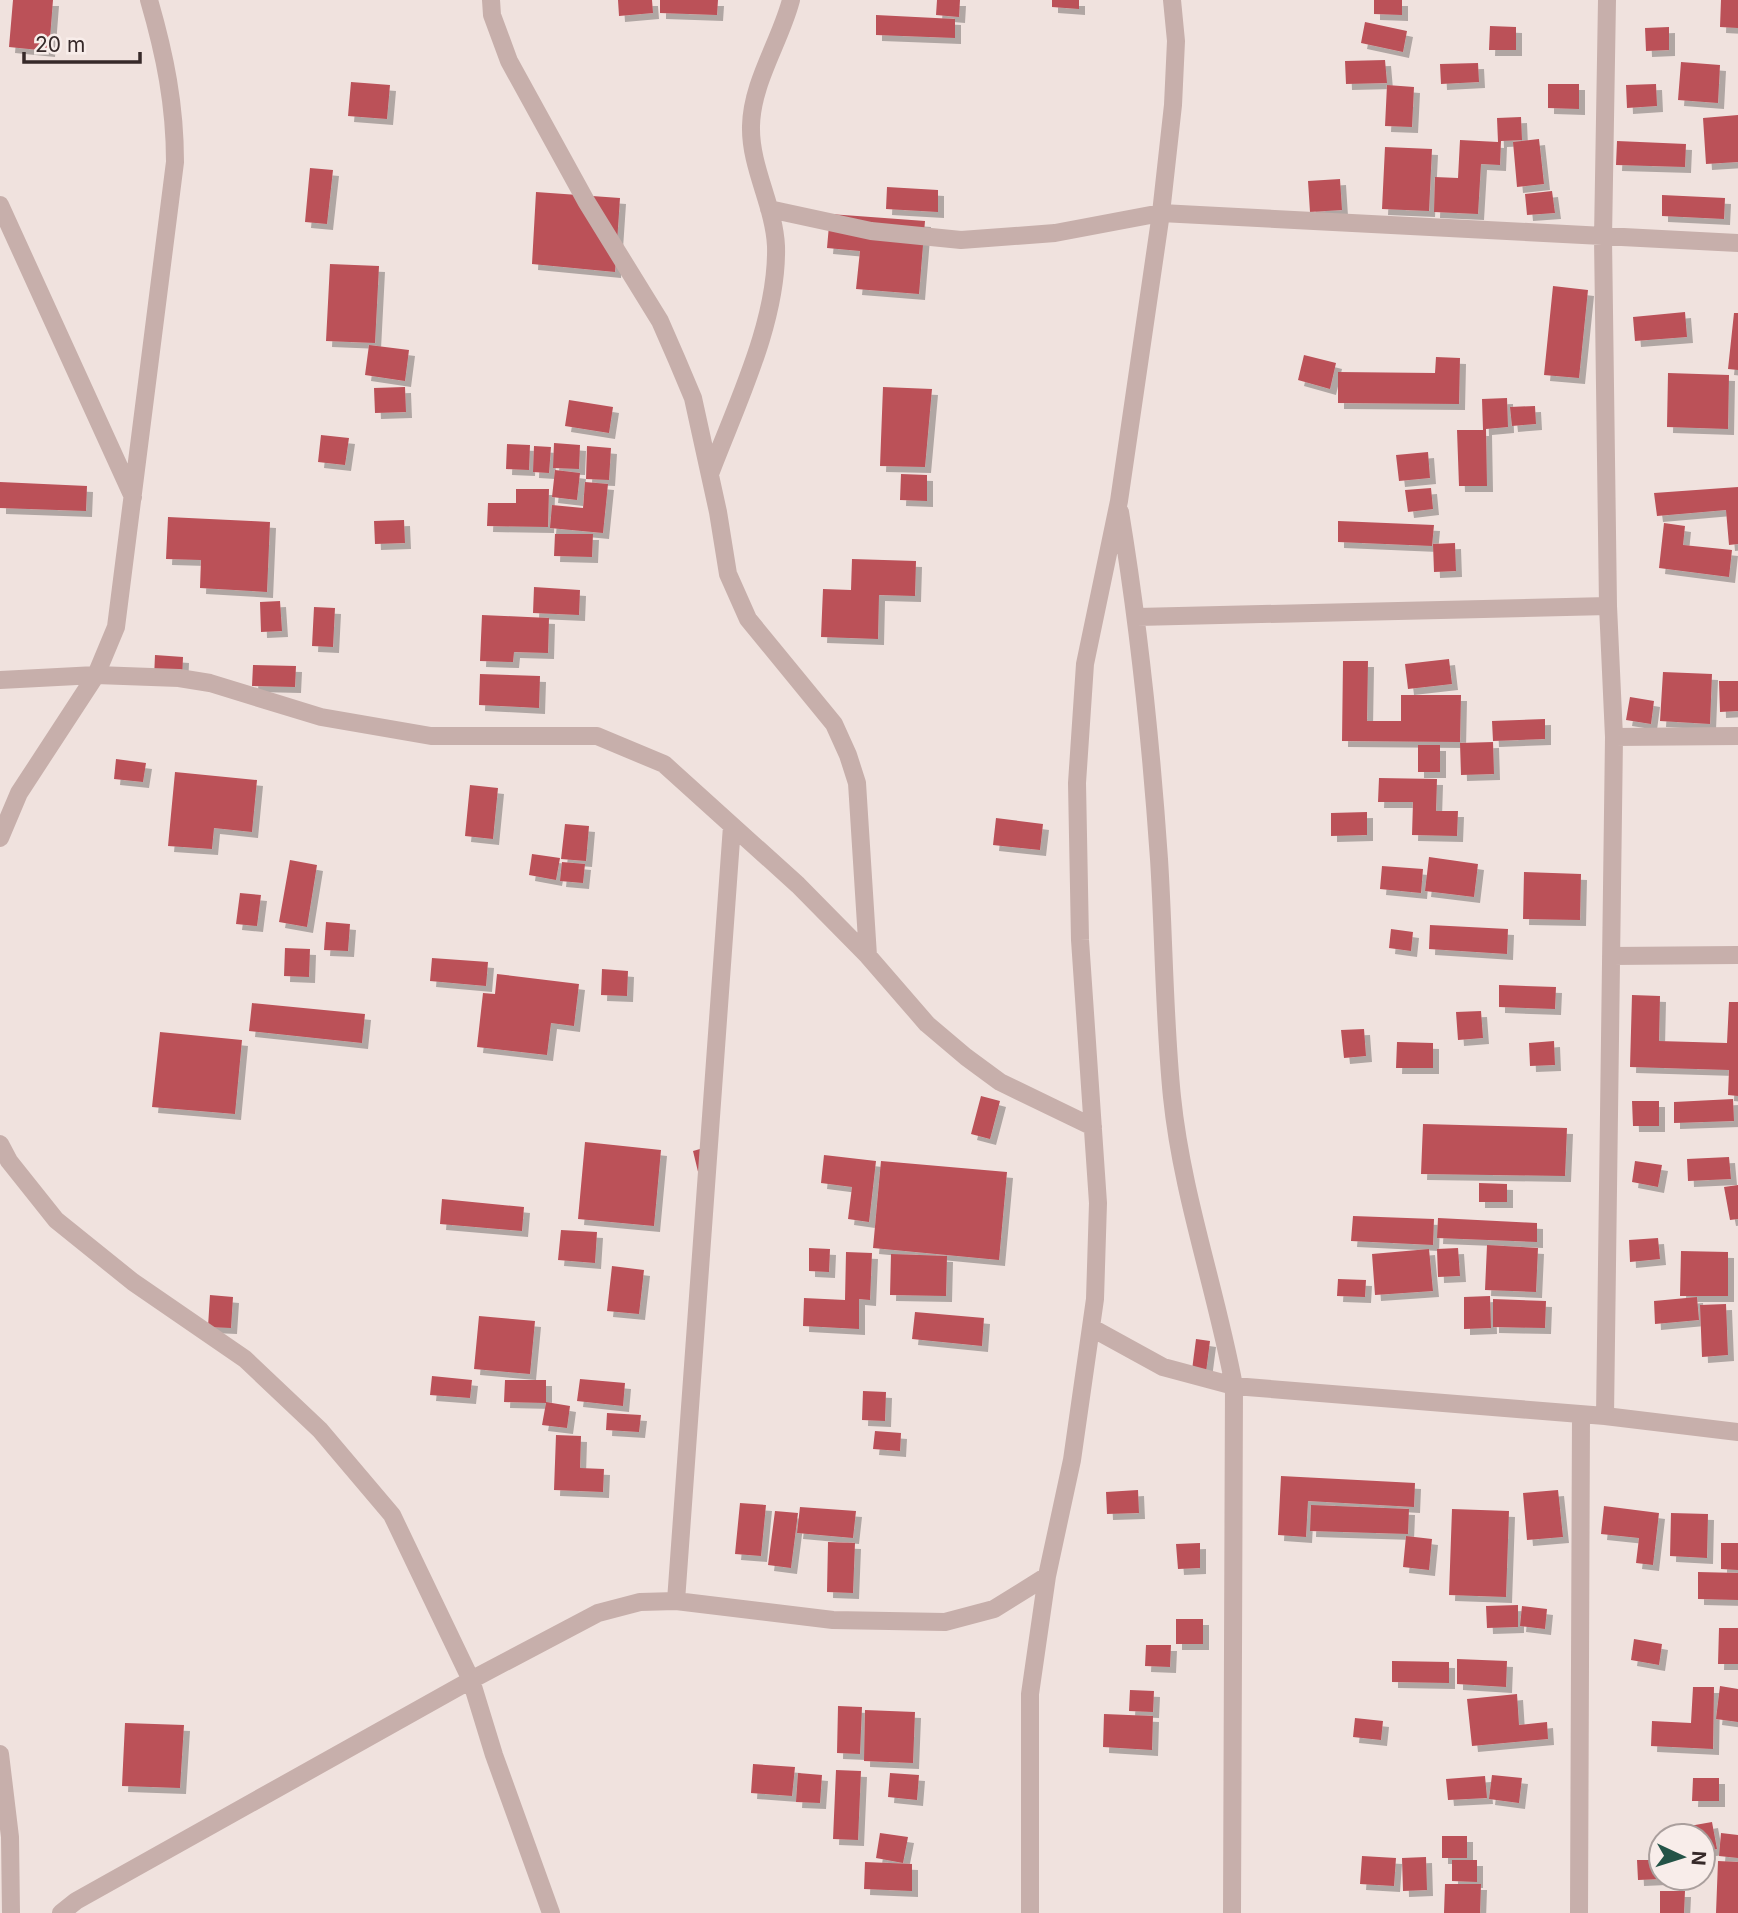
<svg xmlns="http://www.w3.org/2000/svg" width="1738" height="1913" viewBox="0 0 1738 1913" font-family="Inter,sans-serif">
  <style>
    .building { fill: #bb5159; filter: url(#shadow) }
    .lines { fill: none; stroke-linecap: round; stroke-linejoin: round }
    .minor { stroke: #c7afab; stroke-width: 18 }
  </style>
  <defs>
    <filter id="shadow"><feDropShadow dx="6" dy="6" stdDeviation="0" flood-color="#0004"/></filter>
  </defs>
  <rect width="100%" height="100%" fill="#f0e2de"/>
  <!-- building -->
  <path class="building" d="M 13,0 L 53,0 L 49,51 L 9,47 Z
    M 618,0 L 652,0 L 653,13 L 619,16 Z
    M 660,0 L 718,0 L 717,15 L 660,13 Z
    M 937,0 L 960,0 L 959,17 L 936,15 Z
    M 1052,0 L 1079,0 L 1079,9 L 1052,7 Z
    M 1374,0 L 1402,0 L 1402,15 L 1374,14 Z
    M 1721,0 L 1738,0 L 1738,28 L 1720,27 Z
    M 876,15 L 955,19 L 955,38 L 876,35 Z
    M 1365,22 L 1407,31 L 1403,52 L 1361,43 Z
    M 1490,26 L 1516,27 L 1516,50 L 1489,50 Z
    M 1669,27 L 1669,50 L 1646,51 L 1645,28 Z
    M 1385,60 L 1387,83 L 1346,84 L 1345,61 Z
    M 1681,62 L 1720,65 L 1718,103 L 1678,100 Z
    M 1478,63 L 1479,82 L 1441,84 L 1440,64 Z
    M 351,82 L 390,85 L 387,119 L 348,116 Z
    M 1548,84 L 1579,84 L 1579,109 L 1548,108 Z
    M 1656,84 L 1657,106 L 1627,108 L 1626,85 Z
    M 1387,85 L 1414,87 L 1412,127 L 1385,126 Z
    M 1738,115 L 1738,162 L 1706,164 L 1703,118 Z
    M 1521,117 L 1522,140 L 1501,141 L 1500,165 L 1481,164 L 1478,214 L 1434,212 L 1435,177 L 1458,178 L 1460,140 L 1498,142 L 1497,118 Z
    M 1539,139 L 1544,184 L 1517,187 L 1513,142 Z
    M 1617,141 L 1686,144 L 1685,167 L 1616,165 Z
    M 1385,147 L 1432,149 L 1429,211 L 1382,209 Z
    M 310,168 L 333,170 L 327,224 L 305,222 Z
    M 1340,179 L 1342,210 L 1310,212 L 1308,181 Z
    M 887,187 L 938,190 L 938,212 L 886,209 Z
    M 1552,191 L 1555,213 L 1527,215 L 1525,194 Z
    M 536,192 L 620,198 L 615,272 L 532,264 Z
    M 1662,195 L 1725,198 L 1724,219 L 1662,216 Z
    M 830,214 L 925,221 L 919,294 L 856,289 L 860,251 L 827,248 Z
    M 330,264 L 379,266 L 375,343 L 326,341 Z
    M 1553,286 L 1588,290 L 1579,378 L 1544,375 Z
    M 1685,312 L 1687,337 L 1635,341 L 1633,317 Z
    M 1734,313 L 1738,313 L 1738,370 L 1728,369 Z
    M 369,345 L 409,350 L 405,381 L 365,375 Z
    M 1304,355 L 1336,363 L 1330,389 L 1298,380 Z
    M 1436,357 L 1460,358 L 1459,404 L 1338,403 L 1338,372 L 1435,373 Z
    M 1668,373 L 1729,375 L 1728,429 L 1667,427 Z
    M 405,387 L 406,412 L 375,413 L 374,388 Z
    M 883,387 L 932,389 L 925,467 L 880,466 Z
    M 1507,398 L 1508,427 L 1486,429 L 1487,486 L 1459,486 L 1457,430 L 1483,430 L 1482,399 Z
    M 569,400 L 613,407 L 609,433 L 565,426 Z
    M 1535,406 L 1536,424 L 1512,426 L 1510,407 Z
    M 321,435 L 349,438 L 345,465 L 318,462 Z
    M 554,443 L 580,445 L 579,469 L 553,468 Z
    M 507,444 L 530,445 L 529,470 L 506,469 Z
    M 534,446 L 551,447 L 549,473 L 533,472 Z
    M 587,446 L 611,448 L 609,480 L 586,479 Z
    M 1428,452 L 1430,478 L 1399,481 L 1396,455 Z
    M 555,470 L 580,473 L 577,500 L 552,497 Z
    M 901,474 L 927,475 L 927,501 L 900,500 Z
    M 0,482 L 87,486 L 86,511 L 0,508 Z
    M 585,482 L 608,484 L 603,533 L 550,528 L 552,505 L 583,508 Z
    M 1738,487 L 1738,544 L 1729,545 L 1726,510 L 1657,516 L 1654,493 Z
    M 1431,488 L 1433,509 L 1408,512 L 1405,490 Z
    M 516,489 L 549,489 L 548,527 L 487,526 L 488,503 L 516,503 Z
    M 168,517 L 270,522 L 267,592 L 200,588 L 201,560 L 166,559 Z
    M 404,520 L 405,543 L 375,544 L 374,521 Z
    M 1338,521 L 1434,525 L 1432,546 L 1338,542 Z
    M 1664,523 L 1685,526 L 1683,545 L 1732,550 L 1729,577 L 1659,568 Z
    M 555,534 L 593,534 L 592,557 L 554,556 Z
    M 1455,543 L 1456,571 L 1434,572 L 1433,544 Z
    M 852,559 L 916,561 L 915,596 L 879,595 L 878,639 L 821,637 L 823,589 L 851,590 Z
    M 534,587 L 580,590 L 579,615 L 533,613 Z
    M 280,601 L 282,631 L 261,632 L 260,602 Z
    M 314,607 L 335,608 L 333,647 L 312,646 Z
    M 482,615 L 549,618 L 548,653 L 514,652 L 513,662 L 480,661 Z
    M 155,655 L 183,657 L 182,680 L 154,678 Z
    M 1449,659 L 1452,684 L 1408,689 L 1405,664 Z
    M 1343,661 L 1368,661 L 1367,721 L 1401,721 L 1401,695 L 1461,695 L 1460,742 L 1342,741 Z
    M 253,665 L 296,666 L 295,687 L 252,686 Z
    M 1663,672 L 1712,674 L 1710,724 L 1660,721 Z
    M 480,674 L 540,676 L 539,708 L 479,705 Z
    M 1719,681 L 1738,681 L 1738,711 L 1720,712 Z
    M 1630,697 L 1654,701 L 1651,724 L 1626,720 Z
    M 1545,719 L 1545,739 L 1493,741 L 1492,721 Z
    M 1493,742 L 1494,774 L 1461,775 L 1460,743 Z
    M 1418,745 L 1440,745 L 1440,772 L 1418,772 Z
    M 116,759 L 146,763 L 143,782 L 114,779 Z
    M 175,772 L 257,780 L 252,832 L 214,828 L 212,849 L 168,846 Z
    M 1379,778 L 1437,779 L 1436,811 L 1458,811 L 1457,836 L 1412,835 L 1413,802 L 1378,802 Z
    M 470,785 L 498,788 L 493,839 L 465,836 Z
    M 1367,812 L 1367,835 L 1331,836 L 1331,813 Z
    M 996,818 L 1043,824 L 1040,850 L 993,845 Z
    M 565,824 L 589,826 L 586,861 L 561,859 Z
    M 532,854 L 560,858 L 556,880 L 529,875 Z
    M 1429,857 L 1478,864 L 1474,897 L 1425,891 Z
    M 290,860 L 317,865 L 307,927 L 279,922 Z
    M 562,862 L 585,864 L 583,883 L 560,881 Z
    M 1382,866 L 1423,869 L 1421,893 L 1380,889 Z
    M 1524,872 L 1581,874 L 1580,920 L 1523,919 Z
    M 240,893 L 261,895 L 257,926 L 236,924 Z
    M 326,922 L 350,924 L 348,951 L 324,950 Z
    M 1430,925 L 1508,929 L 1507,954 L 1429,949 Z
    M 1391,929 L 1413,932 L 1411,951 L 1389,948 Z
    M 285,948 L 310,949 L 309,977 L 284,976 Z
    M 432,958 L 488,962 L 486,986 L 430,981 Z
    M 602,969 L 628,971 L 627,996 L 601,995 Z
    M 497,974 L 579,984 L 574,1026 L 551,1023 L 547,1055 L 477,1047 L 483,993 L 495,994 Z
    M 1499,985 L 1556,987 L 1555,1009 L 1499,1007 Z
    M 1632,995 L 1660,996 L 1659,1041 L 1727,1043 L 1729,1002 L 1738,1002 L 1738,1096 L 1728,1095 L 1729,1070 L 1630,1067 Z
    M 252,1003 L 365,1014 L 362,1043 L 249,1031 Z
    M 1481,1011 L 1483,1038 L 1458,1040 L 1456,1012 Z
    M 1364,1029 L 1366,1056 L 1344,1058 L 1341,1030 Z
    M 160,1032 L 242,1040 L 235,1114 L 152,1107 Z
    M 1554,1041 L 1555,1065 L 1530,1066 L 1529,1043 Z
    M 1397,1042 L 1433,1043 L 1433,1068 L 1396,1068 Z
    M 981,1096 L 1000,1101 L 990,1139 L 971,1134 Z
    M 1733,1099 L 1734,1121 L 1674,1123 L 1674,1102 Z
    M 1632,1101 L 1659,1101 L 1659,1126 L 1633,1126 Z
    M 1423,1124 L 1567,1128 L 1565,1176 L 1421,1174 Z
    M 585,1142 L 661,1150 L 654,1226 L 578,1219 Z
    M 707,1147 L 700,1180 L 693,1151 Z
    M 824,1155 L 876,1161 L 869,1222 L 848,1219 L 852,1187 L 821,1183 Z
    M 1729,1157 L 1731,1179 L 1688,1181 L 1687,1159 Z
    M 881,1161 L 1007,1172 L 999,1260 L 873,1248 Z
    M 1635,1161 L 1662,1165 L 1658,1187 L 1632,1182 Z
    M 1479,1183 L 1507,1184 L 1507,1202 L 1479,1202 Z
    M 1738,1185 L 1738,1219 L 1730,1220 L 1724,1187 Z
    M 442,1199 L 524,1207 L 522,1231 L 440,1224 Z
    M 1353,1216 L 1434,1219 L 1433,1245 L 1351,1241 Z
    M 1438,1218 L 1537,1223 L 1537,1242 L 1437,1238 Z
    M 561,1230 L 597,1232 L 595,1263 L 558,1260 Z
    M 1658,1238 L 1660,1259 L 1630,1262 L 1629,1240 Z
    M 1487,1245 L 1538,1248 L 1536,1292 L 1485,1290 Z
    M 809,1248 L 830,1249 L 829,1272 L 809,1271 Z
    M 1458,1248 L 1460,1276 L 1438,1277 L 1437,1249 Z
    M 1429,1249 L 1433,1291 L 1375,1295 L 1372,1254 Z
    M 1681,1251 L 1728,1252 L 1728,1296 L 1680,1296 Z
    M 846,1252 L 872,1253 L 870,1300 L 859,1299 L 859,1329 L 803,1326 L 804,1298 L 845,1300 Z
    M 891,1254 L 947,1256 L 946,1296 L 890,1295 Z
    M 612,1266 L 644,1270 L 639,1314 L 607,1311 Z
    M 1338,1279 L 1366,1280 L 1365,1297 L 1337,1296 Z
    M 210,1295 L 233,1297 L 231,1328 L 208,1327 Z
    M 1490,1296 L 1491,1328 L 1464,1329 L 1464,1297 Z
    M 1697,1297 L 1699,1320 L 1655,1324 L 1654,1301 Z
    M 1493,1299 L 1546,1301 L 1545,1328 L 1493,1327 Z
    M 1726,1304 L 1728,1355 L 1702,1357 L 1700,1305 Z
    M 915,1312 L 984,1318 L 982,1346 L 912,1339 Z
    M 479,1316 L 535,1321 L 530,1374 L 474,1369 Z
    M 1196,1339 L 1210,1341 L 1206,1372 L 1192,1370 Z
    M 432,1376 L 472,1380 L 470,1398 L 430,1395 Z
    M 580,1379 L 625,1383 L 623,1406 L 577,1401 Z
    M 505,1380 L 546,1380 L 546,1402 L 570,1406 L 567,1428 L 542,1425 L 546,1403 L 504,1402 Z
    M 863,1391 L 886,1392 L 885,1421 L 862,1420 Z
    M 607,1413 L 641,1415 L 639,1432 L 606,1430 Z
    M 875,1431 L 901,1433 L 900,1451 L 873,1449 Z
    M 556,1435 L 581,1436 L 580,1468 L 604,1469 L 603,1492 L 554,1490 Z
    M 1281,1476 L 1415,1483 L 1414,1507 L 1308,1501 L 1306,1537 L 1278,1535 Z
    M 1138,1490 L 1139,1513 L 1107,1514 L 1106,1492 Z
    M 1558,1490 L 1563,1537 L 1527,1540 L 1523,1493 Z
    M 740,1503 L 766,1505 L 761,1556 L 735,1554 Z
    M 1311,1505 L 1409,1509 L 1408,1534 L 1310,1531 Z
    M 1604,1506 L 1659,1513 L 1653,1565 L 1636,1563 L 1639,1538 L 1601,1534 Z
    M 800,1507 L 856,1511 L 853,1538 L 797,1533 Z
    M 1452,1509 L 1509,1511 L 1506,1597 L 1449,1595 Z
    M 775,1511 L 798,1513 L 791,1568 L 768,1565 Z
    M 1671,1513 L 1708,1514 L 1707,1558 L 1670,1556 Z
    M 1406,1536 L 1432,1539 L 1429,1570 L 1403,1567 Z
    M 828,1542 L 855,1543 L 853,1593 L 827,1592 Z
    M 1200,1543 L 1200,1568 L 1178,1569 L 1176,1544 Z
    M 1721,1543 L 1738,1543 L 1738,1570 L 1721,1569 Z
    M 1698,1572 L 1738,1573 L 1738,1600 L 1698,1599 Z
    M 1518,1605 L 1518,1627 L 1487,1628 L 1486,1606 Z
    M 1522,1606 L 1547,1609 L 1545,1629 L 1520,1626 Z
    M 1176,1619 L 1203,1619 L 1203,1644 L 1176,1644 Z
    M 1719,1628 L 1738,1628 L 1738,1664 L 1718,1664 Z
    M 1634,1639 L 1662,1644 L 1659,1665 L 1631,1660 Z
    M 1146,1645 L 1171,1645 L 1170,1667 L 1145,1666 Z
    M 1457,1659 L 1507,1661 L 1506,1687 L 1457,1684 Z
    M 1392,1661 L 1449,1662 L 1449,1683 L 1392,1682 Z
    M 1720,1686 L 1738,1689 L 1738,1722 L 1716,1719 Z
    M 1693,1687 L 1714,1687 L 1713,1749 L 1651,1746 L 1652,1721 L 1691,1723 Z
    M 1130,1690 L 1154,1691 L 1153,1712 L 1129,1711 Z
    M 1517,1694 L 1519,1725 L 1547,1722 L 1548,1739 L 1472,1746 L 1467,1699 Z
    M 838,1706 L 862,1707 L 860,1754 L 837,1753 Z
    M 865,1710 L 915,1712 L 913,1763 L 864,1761 Z
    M 1104,1714 L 1153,1716 L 1152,1750 L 1103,1747 Z
    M 1355,1718 L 1383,1721 L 1381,1740 L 1353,1737 Z
    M 125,1723 L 184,1725 L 180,1788 L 122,1786 Z
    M 753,1764 L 795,1767 L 792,1796 L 751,1793 Z
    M 836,1770 L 861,1771 L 858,1840 L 833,1839 Z
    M 798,1773 L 822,1775 L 820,1803 L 796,1802 Z
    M 890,1773 L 919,1775 L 917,1800 L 888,1797 Z
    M 1492,1775 L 1522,1778 L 1519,1803 L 1489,1799 Z
    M 1485,1776 L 1487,1798 L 1448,1800 L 1446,1779 Z
    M 1693,1778 L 1719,1778 L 1719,1801 L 1692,1801 Z
    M 1712,1822 L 1717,1849 L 1703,1851 L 1703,1836 L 1679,1836 L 1678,1828 Z
    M 880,1833 L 908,1837 L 903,1863 L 876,1858 Z
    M 1721,1833 L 1738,1835 L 1738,1858 L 1719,1856 Z
    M 1442,1836 L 1467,1836 L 1467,1858 L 1442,1858 Z
    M 1362,1856 L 1396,1858 L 1394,1886 L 1360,1884 Z
    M 1426,1857 L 1427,1890 L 1403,1891 L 1402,1858 Z
    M 1452,1860 L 1477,1860 L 1477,1882 L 1452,1881 Z
    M 1637,1860 L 1661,1860 L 1661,1879 L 1638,1880 Z
    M 1718,1861 L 1738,1862 L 1738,1913 L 1716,1913 Z
    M 865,1862 L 912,1864 L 912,1891 L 864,1889 Z
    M 1445,1884 L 1481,1884 L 1480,1913 L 1444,1913 Z
    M 1660,1891 L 1685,1891 L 1684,1913 L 1660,1913 Z"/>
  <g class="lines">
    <!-- minor -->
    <path class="minor" d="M 491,0 L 492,15 L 509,61 L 586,201 L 660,321 L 677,360 L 693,398 L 718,512 L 728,574 L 748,619 L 834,724 L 848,755 L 857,783 L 868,956
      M 0,205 L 133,497
      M 769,209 L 871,231 L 961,240 L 1055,233 L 1161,213 L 1738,243
      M 710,474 C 736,405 778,321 776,246 C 774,205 750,167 751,126 C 752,82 780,42 791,0
      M 1120,512 C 1139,627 1151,743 1159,859 C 1164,938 1164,1018 1172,1097 C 1182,1195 1216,1289 1234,1386 L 1232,1913
      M 1137,617 L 1608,606
      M 0,680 L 96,675 L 179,678 L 210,683 L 321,717 L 431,736 L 597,736 L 664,764 L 798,885 L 868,956 L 927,1024 L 966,1057 L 1000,1082 L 1093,1127
      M 1614,737 L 1738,736
      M 0,838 L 19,793 L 96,675 L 116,627 L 175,162 C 175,105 165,55 149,0
      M 1611,956 L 1738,955
      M 0,1144 L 9,1161 L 56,1220 L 133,1282 L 245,1359 L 320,1430 L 392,1515 L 471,1680 L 494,1755 L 551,1913
      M 1092,1328 L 1163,1367 L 1234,1386 L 1605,1416 L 1738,1432
      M 1605,1416 L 1614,737 L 1608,606 L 1603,238 L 1607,0
      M 676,1601 L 732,826
      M 0,1754 L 10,1837 L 11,1913
      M 61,1913 L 76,1901 L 471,1680 L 598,1613 L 640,1602 L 676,1601 L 833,1620 L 945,1622 L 994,1609 L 1047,1576
      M 1030,1913 L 1030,1694 L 1047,1576 L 1072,1460 L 1095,1299 L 1098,1203 L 1080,940 L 1077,783 L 1085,664 L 1119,501 L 1161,213 L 1173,105 L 1176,41 L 1172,0
      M 1579,1913 L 1581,1416"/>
  </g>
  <!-- north arrow -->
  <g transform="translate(1682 1857) rotate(94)"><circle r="33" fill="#f8edea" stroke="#aa9f9d" stroke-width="2"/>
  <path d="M0-5L12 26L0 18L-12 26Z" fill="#235347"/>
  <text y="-10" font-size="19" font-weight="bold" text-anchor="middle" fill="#362929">N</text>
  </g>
  <!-- scale -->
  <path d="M24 52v10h116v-10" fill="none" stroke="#362929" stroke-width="3.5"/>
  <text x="35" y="52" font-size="21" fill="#362929" stroke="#f8edea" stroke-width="5" paint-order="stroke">20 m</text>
</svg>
